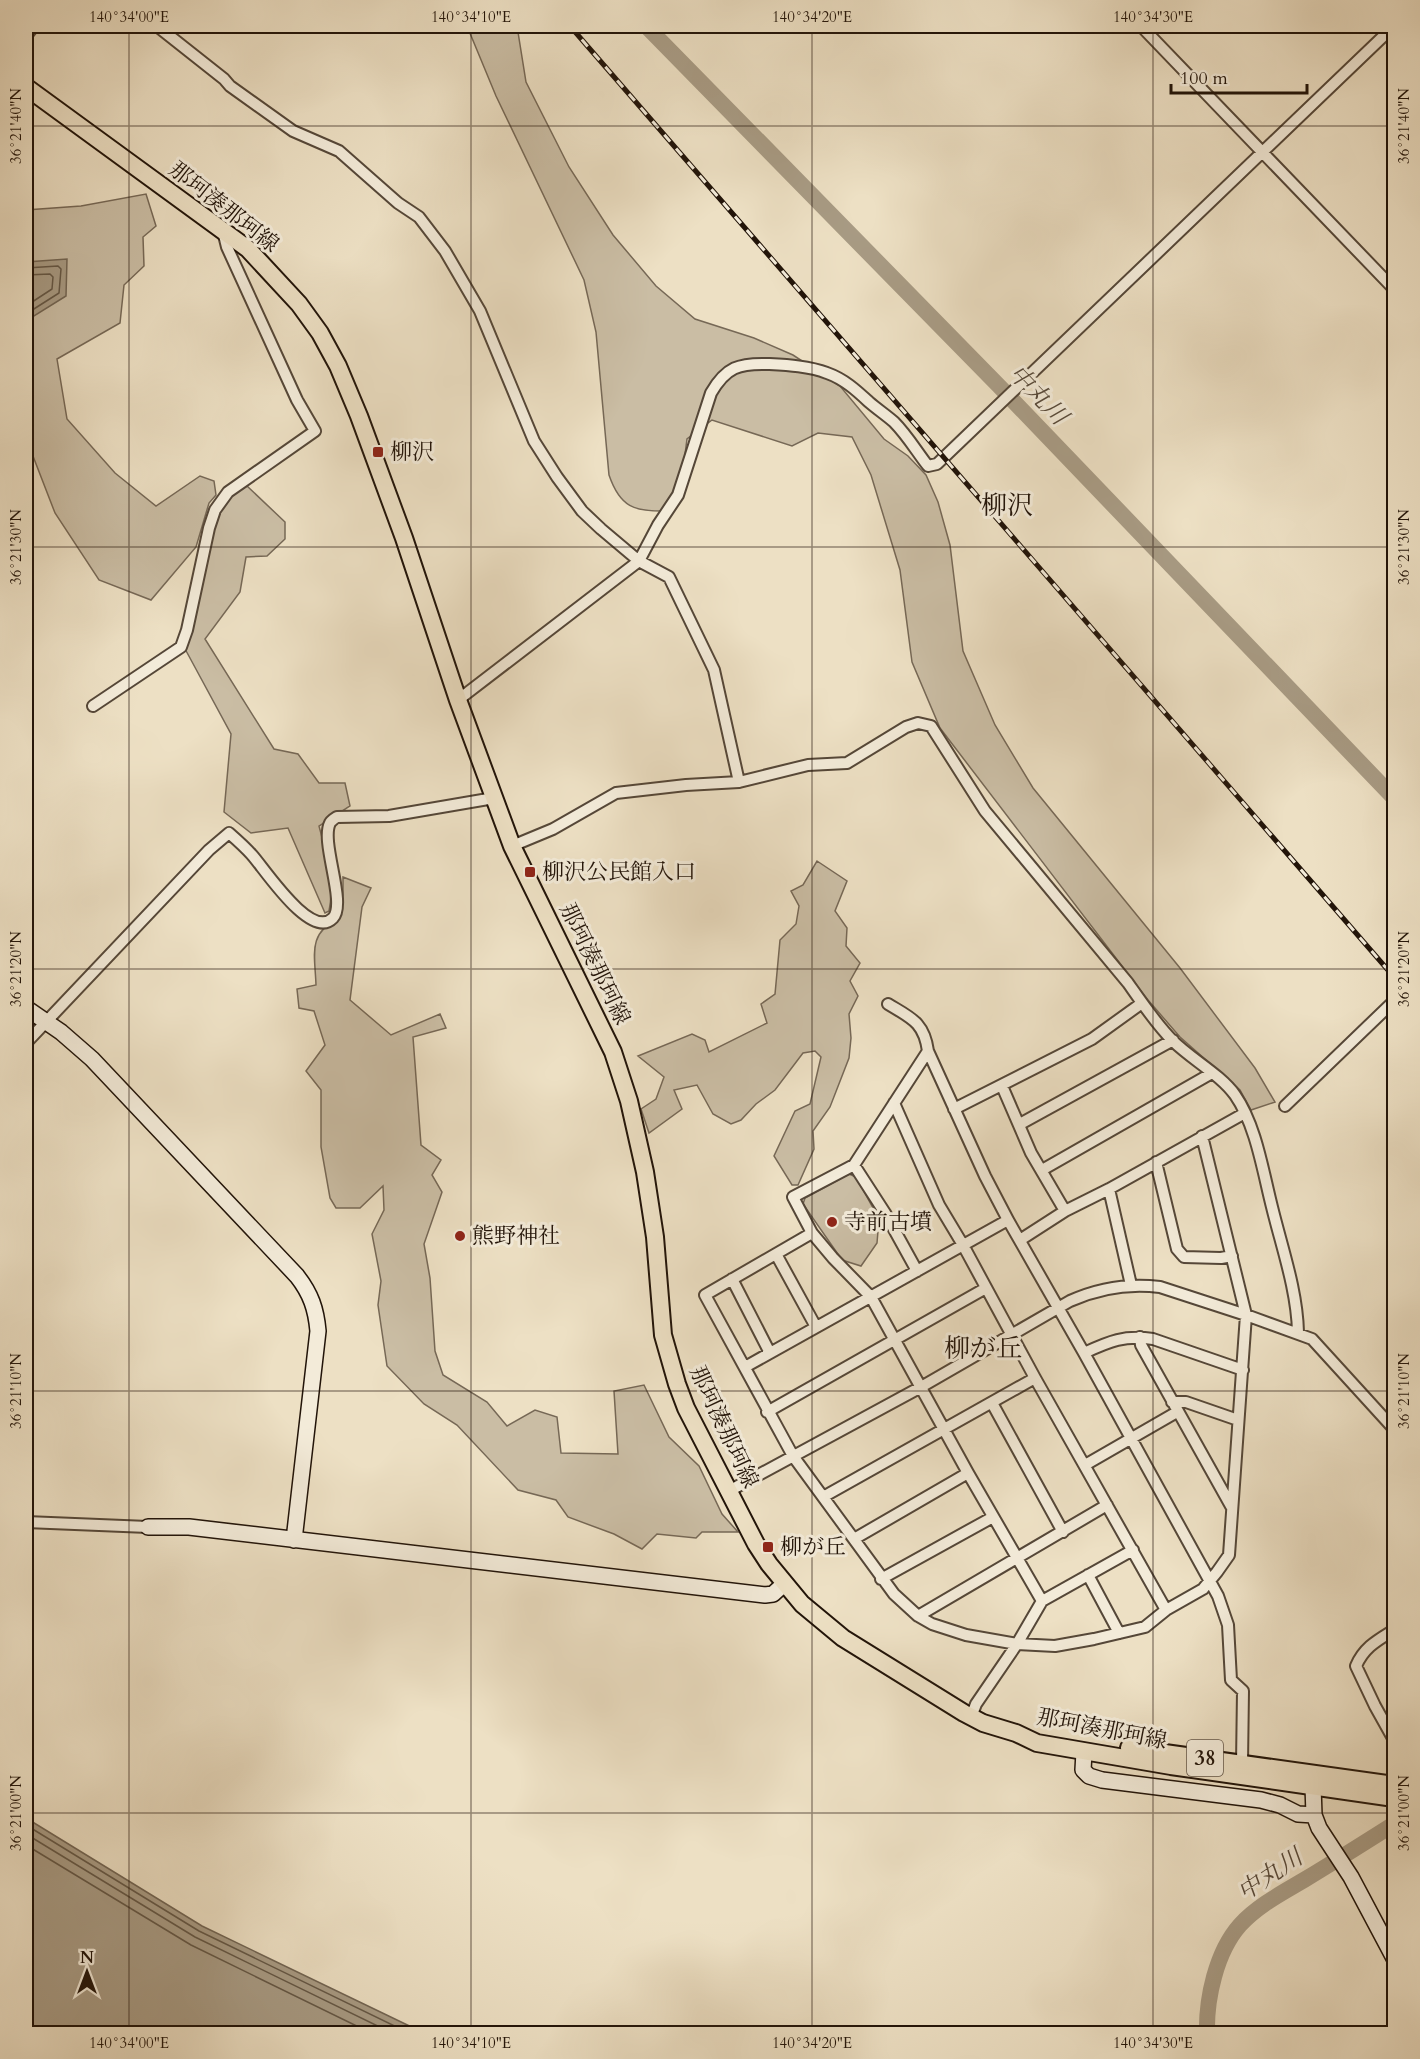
<svg xmlns="http://www.w3.org/2000/svg" width="1420" height="2059" viewBox="0 0 1420 2059" font-family="Cardo,'Noto Serif JP',serif">
  <style>
    .green { fill: #cabda4; stroke: #766856; stroke-width: 1.5 }
    .water { fill: #a89b84; stroke: #726553; stroke-width: 1.5 }
    .lines { fill: none; stroke-linecap: round; stroke-linejoin: round }
    .shore { stroke: #655846; stroke-width: 1.5 }
    .river { stroke: #a89b84; stroke-width: 16 }
    .street-casing { stroke: #554738; stroke-width: 14 }
    .secondary-casing { stroke: #221409; stroke-width: 18 }
    .primary-casing { stroke: #221409; stroke-width: 20 }
    .street { stroke: #f3ebd9; stroke-width: 10 }
    .secondary { stroke: #f3ebd9; stroke-width: 15 }
    .primary { stroke: #ede0c4; stroke-width: 16 }
    .rail-casing { stroke: #221409; stroke-width: 5 }
    .rail { stroke: #f3ebd9; stroke-width: 3; stroke-dasharray: 9; stroke-linecap: butt }
    .ticks { fill: none; stroke: #221409; stroke-width: 1.5; stroke-opacity: 0.45 }
    .poi-dot { fill: #8f2418; stroke: #f3ebd9; stroke-width: 2 }
    .labels { text-anchor: middle; dominant-baseline: central; stroke-width: 6; stroke-linejoin: round; paint-order: stroke }
    .shield { fill: #f3ebd9; stroke: #615447; stroke-width: 1.5 }
    .shield-label { font-size: 21px; font-weight: bold; fill: #221409 }
    .street-label { font-size: 22px; fill: #221409; stroke: #f3ebd9 }
    .poi-label { font-size: 22px; fill: #221409; stroke: #f3ebd9; text-anchor: start }
    .water-label { font-size: 24px; font-style: italic; fill: #584a3a; stroke: #f3ebd9 }
    .quarter-label { font-size: 26px; fill: #221409; stroke: #f3ebd9 }
    .neatline { fill: none; stroke: #221409; stroke-width: 2 }
    .ticks-label { font-size: 15px; text-anchor: middle; fill: #221409 }
  </style>
  <rect width="100%" height="100%" fill="#ede0c4"/>
  <filter id="stains"><feTurbulence type="fractalNoise" baseFrequency=".00333" numOctaves="4"/><feColorMatrix values="0 0 0 0 .2 0 0 0 0 .09 0 0 0 0 .02 0 0 0 .5 -.17"/></filter>
  <radialGradient id="worn" r=".72"><stop offset=".6" stop-color="#630" stop-opacity="0"/><stop offset="1" stop-color="#630" stop-opacity=".3"/></radialGradient>
  <!-- green -->
  <path class="green" d="M 467,26 L 517,26 L 526,82 L 569,167 L 613,235 L 656,286 L 695,319 L 754,338 L 793,355 L 840,386 L 884,439 L 908,456 L 926,475 L 938,502 L 950,545 L 963,651 L 995,725 L 1033,788 L 1180,968 L 1255,1068 L 1275,1102 L 1251,1110 L 1240,1090 L 1180,1037 L 1148,1000 L 940,728 L 912,662 L 900,570 L 871,475 L 852,437 L 818,433 L 792,446 L 712,420 L 687,439 L 683,470 L 667,511 C 634,512 620,507 609,475 L 596,332 L 584,280 L 496,96 Z
    M 146,194 L 156,226 L 143,237 L 144,266 L 124,285 L 120,323 L 57,359 L 67,419 L 115,473 L 156,506 L 200,476 L 214,481 L 216,495 L 209,503 L 196,547 L 151,600 L 99,580 L 55,513 L 26,438 L 26,210 L 81,206 Z
    M 247,486 L 285,522 L 285,539 L 267,556 L 246,557 L 240,592 L 205,639 L 274,749 L 298,754 L 319,783 L 345,783 L 350,806 L 319,826 C 326,853 335,883 329,911 L 325,913 L 288,828 L 251,833 L 224,812 L 231,734 L 184,647 L 213,529 C 221,508 226,497 247,486 Z
    M 817,861 L 847,881 L 835,911 L 847,928 L 846,946 L 860,963 L 850,981 L 858,996 L 849,1014 L 851,1038 L 849,1058 L 830,1107 L 813,1131 L 814,1149 L 798,1185 L 792,1185 L 774,1156 L 795,1111 L 810,1104 L 821,1057 L 815,1051 L 803,1053 L 775,1090 L 756,1104 L 741,1120 L 731,1124 L 713,1114 L 697,1085 L 674,1090 L 682,1109 L 649,1133 L 641,1109 L 656,1099 L 664,1077 L 638,1056 L 692,1034 L 705,1040 L 709,1052 L 767,1023 L 761,1004 L 775,994 L 780,940 L 796,924 L 799,906 L 791,891 L 803,885 Z
    M 343,877 L 371,888 L 362,907 L 350,1000 L 391,1035 L 440,1014 L 446,1028 L 413,1037 L 421,1145 L 441,1160 L 432,1175 L 442,1192 L 424,1244 L 430,1278 L 435,1351 L 443,1375 L 487,1402 L 507,1426 L 535,1410 L 557,1417 L 561,1453 L 618,1454 L 614,1391 L 644,1385 L 669,1437 L 699,1466 L 722,1514 L 738,1532 L 702,1532 L 696,1538 L 657,1534 L 642,1549 L 614,1534 L 568,1517 L 556,1500 L 518,1490 L 457,1425 L 424,1404 L 387,1366 L 378,1305 L 381,1281 L 372,1234 L 384,1210 L 383,1186 L 360,1208 L 336,1208 L 330,1198 L 321,1147 L 321,1090 L 306,1071 L 325,1045 L 314,1011 L 299,1008 L 297,989 L 316,985 C 315,954 307,934 339,918 L 343,895 Z
    M 849,1174 L 856,1177 L 879,1219 L 877,1243 L 861,1266 L 842,1260 L 803,1204 L 805,1198 Z"/>
  <!-- water -->
  <path class="water" d="M 67,259 L 66,296 L 26,321 L 26,262 Z
    M 26,1818 L 202,1926 L 424,2033 L 26,2033 Z"/>
  <g class="lines">
    <!-- shore -->
    <path class="shore" d="M 26,268 L 58,266 L 61,269 L 59,293 L 26,314
      M 26,275 L 50,274 L 53,277 L 52,289 L 26,306
      M 26,1825 L 199,1931 L 411,2034
      M 26,1834 L 195,1937 L 394,2034
      M 26,1845 L 191,1945 L 373,2034"/>
    <!-- river -->
    <path class="river" d="M 646,26 L 999,386 L 1394,798
      M 1207,2034 C 1206,1999 1216,1952 1240,1925 C 1257,1906 1282,1893 1304,1880 C 1334,1862 1364,1843 1394,1824"/>
    <defs>
      <path id="street" d="M 157,26 L 224,79 L 230,86 L 293,131 L 339,151 L 398,203 L 419,217 L 445,251 L 480,311 L 534,441 L 557,477 L 582,511 L 601,529 L 639,561 L 669,577 L 714,670 L 739,782
        M 1141,26 L 1394,289
        M 26,36 L 34,26
        M 458,700 L 639,561 L 658,525 L 678,495 L 711,393 C 726,367 739,363 768,364 C 787,365 809,366 827,373 C 844,379 856,390 869,402 C 877,409 886,415 894,422 C 907,435 917,452 928,466 L 937,464 L 1394,26
        M 93,706 L 181,647 L 187,630 L 209,528 L 215,510 L 228,492 L 315,431 L 297,400 L 227,247 L 223,231
        M 512,846 L 553,829 L 616,793 L 686,785 L 739,782 L 808,765 L 847,763 L 906,727 L 918,723 L 931,726 L 985,811 L 1128,983 C 1142,1003 1156,1024 1173,1041 C 1191,1059 1221,1075 1235,1095 C 1256,1125 1263,1172 1272,1207 C 1282,1248 1297,1290 1298,1332
        M 888,1004 C 911,1018 924,1022 928,1051 L 985,1176 L 1008,1220 L 1084,1353 L 1218,1596 L 1228,1625 L 1231,1680 L 1243,1691 L 1242,1763
        M 26,1043 L 209,850 L 229,833 C 237,840 245,847 252,855 C 264,868 311,941 333,918 C 347,903 320,842 330,823 C 330,822 336,817 337,817 L 389,816 L 494,798
        M 928,1051 L 854,1165 L 793,1197 L 812,1233 L 833,1258 L 871,1297 L 968,1473 L 1042,1601
        M 1002,1086 L 1031,1153 L 1065,1211
        M 894,1103 L 939,1205 L 963,1245 L 1035,1378 L 1166,1610
        M 1285,1106 L 1394,1001
        M 954,1109 L 1092,1039 L 1142,1003
        M 1020,1124 L 1173,1040
        M 1156,1162 L 1177,1249 L 1184,1257 L 1221,1258 L 1232,1256
        M 854,1165 L 885,1213 L 917,1271
        M 1042,1170 L 1212,1073
        M 1109,1189 L 1131,1285
        M 812,1233 L 705,1295 L 793,1456 L 894,1594 L 918,1616 L 932,1624 L 966,1635 L 1017,1644 L 1055,1646 L 1094,1639 L 1145,1627 L 1166,1610 L 1203,1589 L 1217,1572 L 1229,1555 L 1246,1315 L 1202,1136
        M 1020,1240 L 1065,1211 L 1109,1189 L 1245,1113
        M 776,1254 L 816,1327
        M 732,1279 L 770,1353
        M 1140,1337 L 1141,1345 L 1231,1506
        M 1084,1353 C 1110,1341 1124,1335 1153,1339 L 1243,1370
        M 745,1367 L 1008,1220
        M 1172,1402 L 1186,1402 L 1238,1420
        M 992,1403 L 1063,1532
        M 767,1412 L 986,1288
        M 1085,1465 L 1177,1412
        M 729,1491 L 921,1387 L 1070,1301 C 1099,1288 1128,1283 1160,1287 L 1246,1315 L 1312,1339 L 1394,1429
        M 823,1497 L 1035,1378
        M 26,1522 L 148,1527
        M 854,1539 L 968,1473
        M 1088,1575 L 1119,1633
        M 881,1579 L 993,1517
        M 918,1616 L 1107,1505
        M 1394,1630 C 1378,1640 1364,1647 1356,1666 L 1375,1706 L 1394,1740
        M 971,1717 L 976,1704 L 1017,1644 L 1042,1601 L 1133,1550"/>
      <path id="secondary" d="M 26,1008 L 61,1032 L 92,1059 L 297,1276 C 311,1294 316,1309 318,1331 L 294,1540
        M 148,1527 L 189,1527 L 765,1595 L 773,1594 L 784,1584
        M 1084,1752 L 1083,1770 L 1089,1776 L 1102,1780 L 1261,1800 L 1280,1805 L 1298,1814 L 1314,1815
        M 1313,1786 L 1314,1815 L 1319,1828 L 1351,1877 L 1394,1958"/>
      <path id="primary" d="M 26,87 L 248,249 L 299,304 L 320,333 L 338,366 L 359,416 L 404,538 L 458,700 L 512,846 L 613,1052 L 629,1101 L 645,1172 L 655,1237 L 663,1335 L 677,1384 L 686,1408 L 756,1544 L 769,1564 L 802,1604 L 843,1638 L 964,1713 L 983,1723 L 1016,1733 L 1037,1743 L 1171,1766 L 1394,1798
        M 1129,1748 L 1394,1785"/>
    </defs>
    <!-- street casing -->
    <use href="#street" class="street-casing"/>
    <!-- secondary casing -->
    <use href="#secondary" class="secondary-casing"/>
    <!-- primary casing -->
    <use href="#primary" class="primary-casing"/>
    <!-- street -->
    <use href="#street" class="street"/>
    <!-- secondary -->
    <use href="#secondary" class="secondary"/>
    <!-- primary -->
    <use href="#primary" class="primary"/>
    <defs>
      <path id="rail" d="M 570,26 L 1394,977"/>
    </defs>
    <!-- rail casing -->
    <use href="#rail" class="rail-casing"/>
    <!-- rail -->
    <use href="#rail" class="rail"/>
  </g>
  <!-- ticks -->
  <path class="ticks" d="M 129,26 L 129,2034M 471,26 L 471,2034M 812,26 L 812,2034M 1153,26 L 1153,2034M 26,126 L 1394,126M 26,547 L 1394,547M 26,969 L 1394,969M 26,1391 L 1394,1391M 26,1813 L 1394,1813"/>
  <!-- markers -->
  <g class="poi-dot">
    <rect x="372" y="446" width="12" height="12" rx="3"/>
    <rect x="524" y="866" width="12" height="12" rx="3"/>
    <circle cx="832" cy="1222" r="6"/>
    <circle cx="460" cy="1236" r="6"/>
    <rect x="762" y="1541" width="12" height="12" rx="3"/>
  </g>
  <g class="labels">
    <!-- shield labels -->
    <rect class="shield" x="1187" y="1740" width="36" height="36" rx="4.5"/>
    <g class="shield-label">
      <text x="1205" y="1758">38</text>
    </g>
    <!-- street labels -->
    <g class="street-label">
      <text transform="translate(224 207) rotate(38)">那珂湊那珂線</text>
      <text transform="translate(595 964) rotate(64)">那珂湊那珂線</text>
      <text transform="translate(724 1427) rotate(65)">那珂湊那珂線</text>
      <text transform="translate(1102 1729) rotate(11)">那珂湊那珂線</text>
    </g>
    <!-- poi labels -->
    <g class="poi-label">
      <text x="390" y="452">柳沢</text>
      <text x="542" y="872">柳沢公民館入口</text>
      <text x="844" y="1222">寺前古墳</text>
      <text x="472" y="1236">熊野神社</text>
      <text x="780" y="1547">柳が丘</text>
    </g>
    <!-- water labels -->
    <g class="water-label">
      <text transform="translate(1038 395) rotate(46)">中丸川</text>
      <text transform="translate(1270 1875) rotate(-34)">中丸川</text>
    </g>
    <!-- quarter labels -->
    <g class="quarter-label">
      <text x="1007" y="505">柳沢</text>
      <text x="983" y="1348">柳が丘</text>
    </g>
  </g>
  <!-- margin -->
  <rect width="1420" height="2059" fill="none" stroke="#ede0c4" stroke-width="66"/>
  <!-- north arrow -->
  <g transform="translate(87 1972)" stroke="#f3ebd9" stroke-width="4.5" paint-order="stroke">
  <path d="M0-4.5L10 22L0 15L-10 22Z" fill="#221409"/>
  <text y="-9" font-size="16" font-weight="bold" text-anchor="middle" fill="#221409">N</text>
  </g>
  <!-- scale -->
  <path d="M1171 84v9h136v-9" fill="none" stroke="#221409" stroke-width="3"/>
  <text x="1180" y="84" font-size="18" fill="#221409" stroke="#f3ebd9" stroke-width="4.5" paint-order="stroke">100 m</text>
  <rect x="33" y="33" width="1354" height="1993" class="neatline"/>
  <g class="ticks-label">
    <text x="129" y="22">140°34'00"E</text>
    <text x="471" y="22">140°34'10"E</text>
    <text x="812" y="22">140°34'20"E</text>
    <text x="1153" y="22">140°34'30"E</text>
    <text transform="translate(16 126) rotate(-90)" y="5">36°21'40"N</text>
    <text transform="translate(1404 126) rotate(-90)" y="5">36°21'40"N</text>
    <text transform="translate(16 547) rotate(-90)" y="5">36°21'30"N</text>
    <text transform="translate(1404 547) rotate(-90)" y="5">36°21'30"N</text>
    <text transform="translate(16 969) rotate(-90)" y="5">36°21'20"N</text>
    <text transform="translate(1404 969) rotate(-90)" y="5">36°21'20"N</text>
    <text transform="translate(16 1391) rotate(-90)" y="5">36°21'10"N</text>
    <text transform="translate(1404 1391) rotate(-90)" y="5">36°21'10"N</text>
    <text transform="translate(16 1813) rotate(-90)" y="5">36°21'00"N</text>
    <text transform="translate(1404 1813) rotate(-90)" y="5">36°21'00"N</text>
    <text x="129" y="2048">140°34'00"E</text>
    <text x="471" y="2048">140°34'10"E</text>
    <text x="812" y="2048">140°34'20"E</text>
    <text x="1153" y="2048">140°34'30"E</text>
  </g>
  <rect width="100%" height="100%" filter="url(#stains)"/>
  <rect width="100%" height="100%" fill="url(#worn)"/>
</svg>
